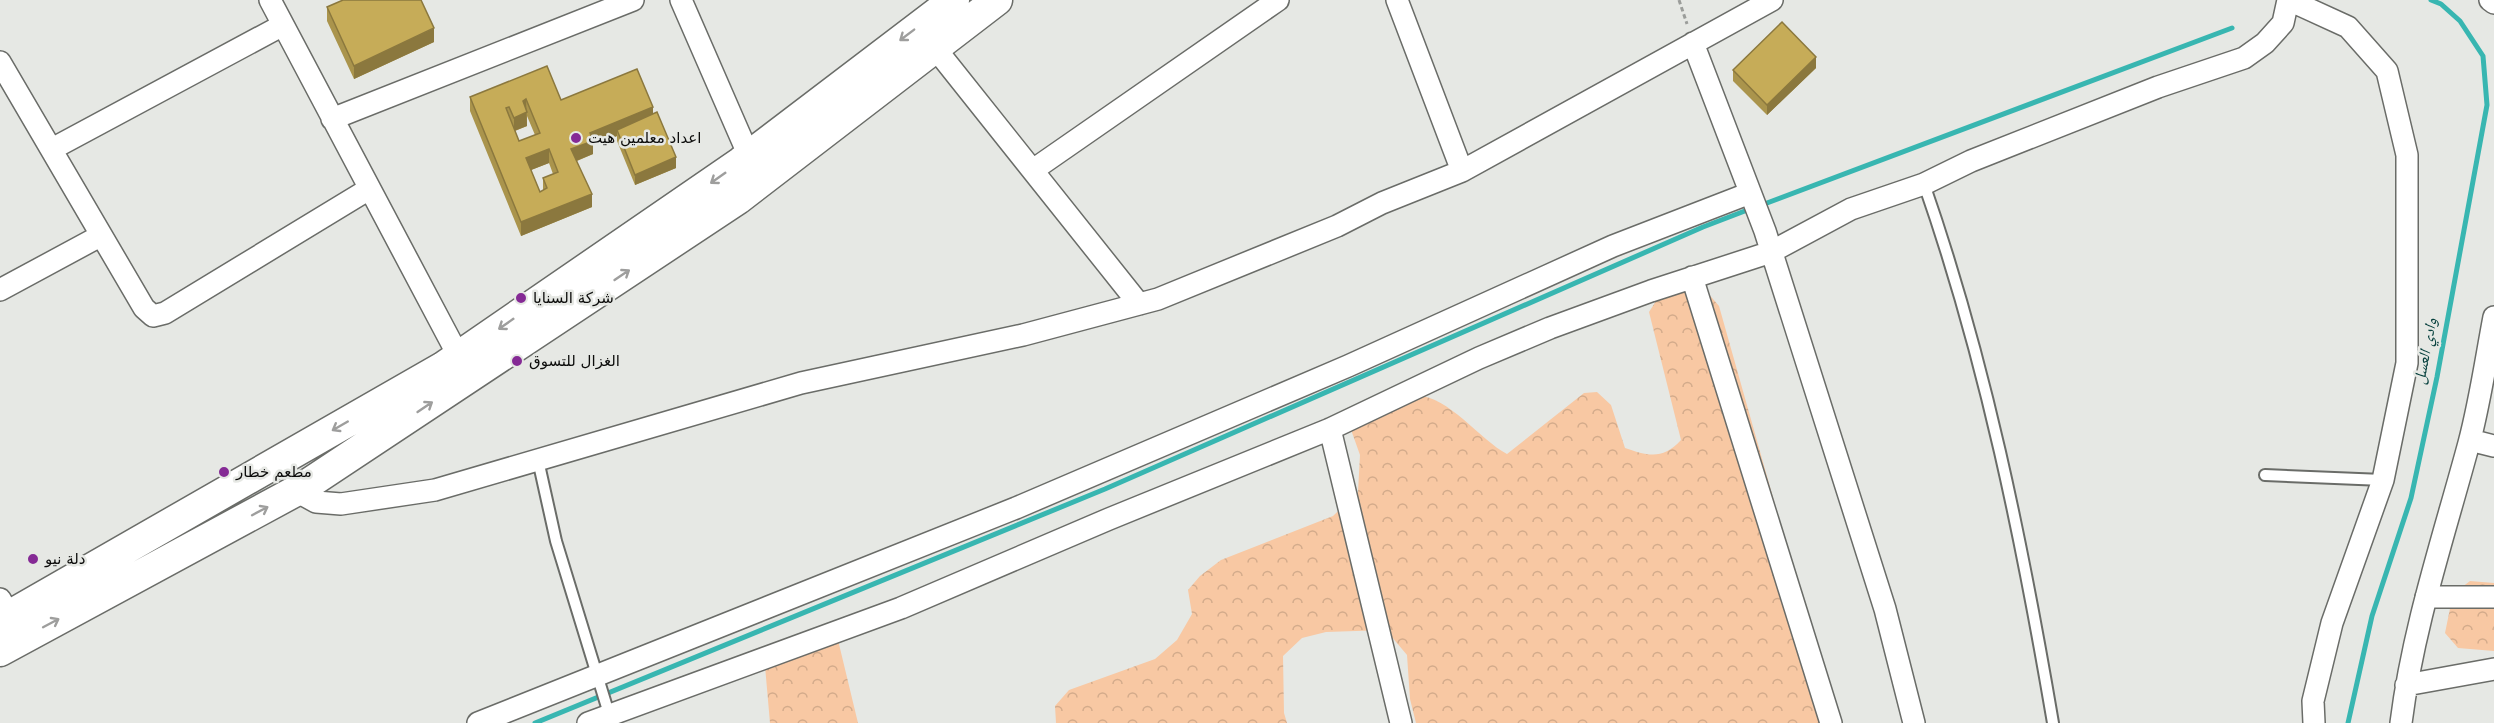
<svg xmlns="http://www.w3.org/2000/svg" width="2494" height="723" viewBox="0 0 2494 723" font-family="'DejaVu Sans','Noto Naskh Arabic',sans-serif">
  <style>
    .forest { fill: url(#forest-crowns) }
    .lines { fill: none; stroke-linecap: round; stroke-linejoin: round }
    .stream { stroke: #38b6b1; stroke-width: 5 }
    .lane-casing { stroke: #6a6c68; stroke-width: 14 }
    .street-casing { stroke: #6a6c68; stroke-width: 24 }
    .secondary-casing { stroke: #6a6c68; stroke-width: 33 }
    .path { stroke: #9b9d9a; stroke-width: 3; stroke-dasharray: 4.5 3; stroke-linecap: butt }
    .lane { stroke: #fff; stroke-width: 10 }
    .street { stroke: #fff; stroke-width: 21 }
    .secondary { stroke: #fff; stroke-width: 30 }
    .wall { fill: #aa944c; fill-rule: evenodd }
    .shaded-wall { fill: #8b783e }
    .building { fill: #c6ac58; stroke: #8b783e; stroke-width: 1.5; fill-rule: evenodd }
    .oneway { stroke: #9e9e9d }
    .poi-dot { fill: #852a95; stroke: #e6e8e4; stroke-width: 2 }
    .labels { text-anchor: middle; dominant-baseline: central; stroke-width: 5; stroke-linejoin: round; paint-order: stroke }
    .poi-label { font-size: 15px; fill: #0c0c0b; stroke: #e6e8e4; text-anchor: start }
    .water-label { font-size: 16px; font-style: italic; fill: #07413e; stroke: #e6e8e4 }
  </style>
  <defs>
    <pattern id="forest-crowns" width="20" height="18" patternUnits="userSpaceOnUse" patternTransform="scale(1.5)"><rect width="20" height="18" fill="#f8c8a3"/><path d="M2 6a3 3 0 1 1 6 0M12 15a3 3 0 1 1 6 0" fill="none" stroke="#d3ab8b"/></pattern>
  </defs>
  <rect width="100%" height="100%" fill="#e6e8e4"/>
  <!-- forest -->
  <path class="forest" d="M 1690,284 L 1707,292 L 1719,306 L 1814,643 L 1841,723 L 1416,723 L 1410,699 L 1407,655 L 1386,630 L 1326,632 L 1302,638 L 1283,656 L 1284,713 L 1287,723 L 1056,723 L 1055,706 L 1069,690 L 1155,659 L 1177,640 L 1192,614 L 1188,590 L 1200,576 L 1221,560 L 1333,516 L 1358,492 L 1360,455 L 1349,424 C 1366,416 1396,398 1414,396 C 1445,392 1480,440 1507,454 L 1584,393 L 1597,392 L 1611,405 L 1625,448 C 1648,456 1663,460 1681,440 L 1649,312 L 1658,298 Z
    M 2470,581 L 2494,583 L 2494,651 L 2458,648 L 2445,633 L 2453,594 Z
    M 838,640 L 858,723 L 770,723 L 765,666 Z"/>
  <g class="lines">
    <!-- stream -->
    <path class="stream" d="M 1759,206 L 2232,28
      M 535,723 L 1105,489 L 1703,227 L 1750,209
      M 2348,723 L 2372,616 L 2411,498 L 2437,377 L 2487,105 L 2483,56 L 2460,21 L 2441,4 L 2431,0"/>
    <defs>
      <path id="lane" d="M 1924,184 C 1985,359 2022,541 2053,723
        M 538,460 L 556,541 L 610,717
        M 2265,475 L 2383,480"/>
      <path id="street" d="M 270,0 L 459,357
        M 681,0 L 749,156
        M 1397,0 L 1462,171
        M 2289,0 L 2348,27 L 2387,71 L 2407,155 L 2407,363 L 2383,480 L 2332,623 L 2313,701 L 2314,723
        M 2490,0 L 2494,3
        M 1693,43 L 1765,231 L 1885,609 L 1914,723
        M 935,48 L 1139,304
        M 0,62 L 144,308 L 153,316 L 165,313 L 369,189
        M 332,119 L 633,0
        M 52,149 L 283,25
        M 1033,170 L 1278,0
        M 1692,277 L 1831,723
        M 0,290 L 100,236
        M 1330,429 L 1401,723
        M 2470,440 L 2494,446
        M 296,491 L 316,502 L 341,504 L 435,490 L 801,383 L 1023,335 L 1158,299 L 1337,226 L 1382,203 L 1462,171 L 1772,0
        M 2426,597 L 2494,597
        M 0,599 L 9,615
        M 2406,685 L 2494,669
        M 478,723 L 1016,508 L 1348,366 L 1613,246 L 1750,193
        M 588,723 L 901,608 L 1109,519 L 1330,429 L 1479,358 L 1550,328 L 1651,291 L 1771,252 L 1851,209 L 1924,184 L 1971,161 L 2158,87 L 2244,58 L 2265,43 L 2283,23 L 2288,0
        M 2401,723 C 2413,627 2444,536 2469,443 C 2480,402 2486,359 2494,317"/>
      <path id="secondary" d="M 0,621 L 443,367 L 741,162 L 954,0
        M 0,651 L 305,486 L 738,199 L 997,0"/>
    </defs>
    <!-- lane casing -->
    <use href="#lane" class="lane-casing"/>
    <!-- street casing -->
    <use href="#street" class="street-casing"/>
    <!-- secondary casing -->
    <use href="#secondary" class="secondary-casing"/>
    <!-- path -->
    <path class="path" d="M 1679,0 L 1687,24"/>
    <!-- lane -->
    <use href="#lane" class="lane"/>
    <!-- street -->
    <use href="#street" class="street"/>
    <!-- secondary -->
    <use href="#secondary" class="secondary"/>
  </g>
  <!-- wall -->
  <path class="wall" d="M 327,7 L 434,42 L 354,79 L 327,21 Z
    M 1816,68 L 1767,115 L 1733,81 L 1733,70 Z
    M 470,97 L 561,100 L 653,114 L 676,168 L 635,185 L 617,141 L 617,136 L 593,145 L 593,154 L 577,161 L 592,207 L 521,236 L 470,111 ZM 527,116 L 535,135 L 519,141 L 515,131 L 527,126 ZM 549,163 L 553,174 L 543,178 L 543,190 L 540,192 L 531,170 Z"/>
  <!-- shaded-wall -->
  <path class="shaded-wall" d="M 434,28 L 434,42 L 354,79 L 354,66 Z
    M 1816,57 L 1816,68 L 1767,115 L 1767,105 Z
    M 526,99 L 527,126 L 514,131 L 514,118 L 523,101 Z
    M 653,107 L 653,121 L 617,130 L 617,136 L 593,145 L 593,154 L 571,163 L 571,149 L 590,133 Z
    M 549,149 L 549,163 L 526,172 L 526,158 Z
    M 676,157 L 676,168 L 635,185 L 635,175 Z
    M 592,194 L 592,207 L 521,236 L 521,222 Z"/>
  <!-- building -->
  <path class="building" d="M 343,0 L 421,0 L 434,28 L 354,66 L 327,7 Z
    M 1782,22 L 1816,57 L 1767,105 L 1733,70 Z
    M 547,66 L 561,100 L 637,69 L 653,107 L 590,133 L 593,141 L 571,149 L 592,194 L 521,222 L 470,97 ZM 526,99 L 540,133 L 519,141 L 506,108 L 509,107 L 514,118 L 527,112 L 523,101 ZM 549,149 L 558,172 L 543,178 L 547,188 L 540,192 L 526,158 Z
    M 657,112 L 676,157 L 635,175 L 617,130 Z"/>
  <!-- one-way arrows -->
  <defs><path id="oneway-shaft" d="M-6 0H5M1.5-3L5.5 0L1.5 3" fill="none" stroke-width="1.6" stroke-linecap="round" stroke-linejoin="round" transform="scale(1.5)"/></defs>
  <g class="oneway">
    <use href="#oneway-shaft" transform="translate(907 35) rotate(143)"/>
    <use href="#oneway-shaft" transform="translate(718 178) rotate(145)"/>
    <use href="#oneway-shaft" transform="translate(622 275) rotate(-34)"/>
    <use href="#oneway-shaft" transform="translate(506 324) rotate(145)"/>
    <use href="#oneway-shaft" transform="translate(425 407) rotate(-34)"/>
    <use href="#oneway-shaft" transform="translate(340 426) rotate(150)"/>
    <use href="#oneway-shaft" transform="translate(260 511) rotate(-28)"/>
    <use href="#oneway-shaft" transform="translate(51 623) rotate(-28)"/>
  </g>
  <!-- markers -->
  <g class="poi-dot">
    <circle cx="576" cy="138" r="6"/>
    <circle cx="521" cy="298" r="6"/>
    <circle cx="517" cy="361" r="6"/>
    <circle cx="224" cy="472" r="6"/>
    <circle cx="33" cy="559" r="6"/>
  </g>
  <g class="labels">
    <!-- poi labels -->
    <g class="poi-label">
      <text x="588" y="138">اعداد معلمين هيت</text>
      <text x="533" y="298">شركة السنايا</text>
      <text x="529" y="361">الغزال للتسوق</text>
      <text x="236" y="472">مطعم خطار</text>
      <text x="45" y="559">دلة نيو</text>
    </g>
    <!-- water labels -->
    <g class="water-label">
      <text transform="translate(2425 351) rotate(-79)">وادي العسل</text>
    </g>
  </g>
</svg>
